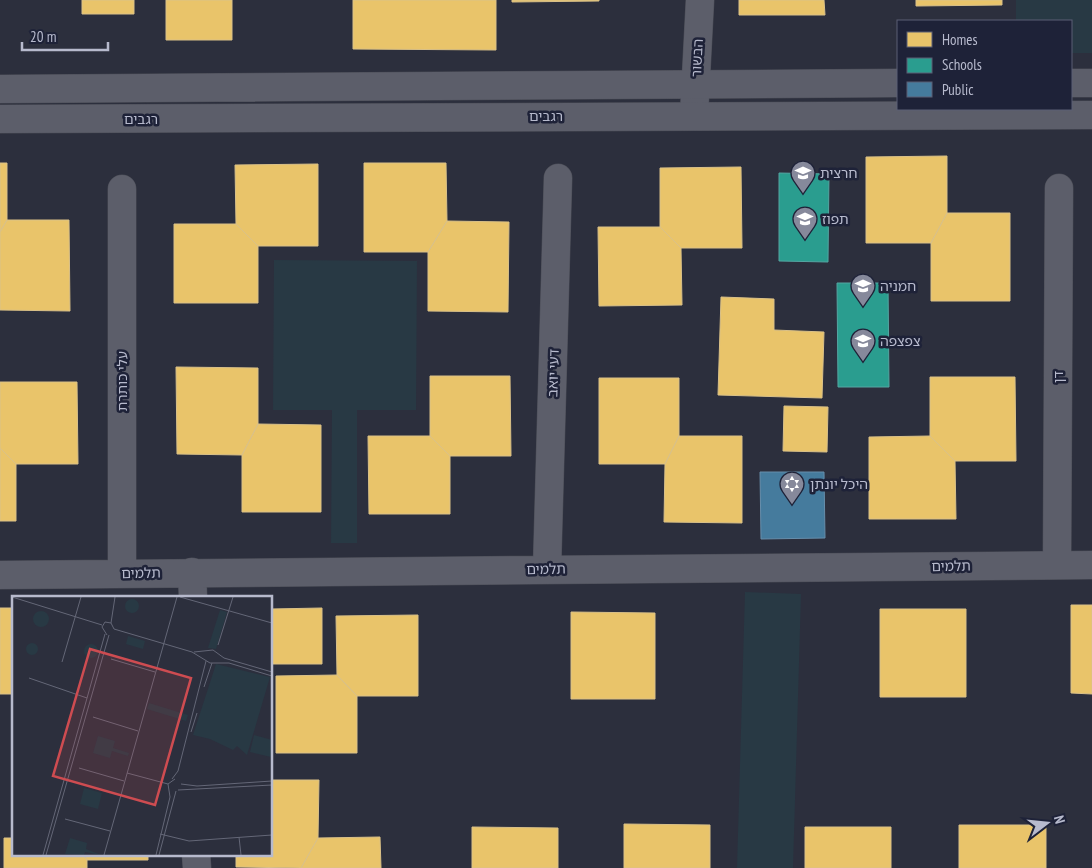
<svg xmlns="http://www.w3.org/2000/svg" width="1092" height="868" viewBox="0 0 1092 868" font-family="'PT Sans Narrow','Noto Sans Hebrew',sans-serif">
  <style>
    .green { fill: #283944 }
    .homes { fill: #e9c46a; stroke: #dac188 }
    .schools { fill: #2a9d8f; stroke: #54a6a2 }
    .public { fill: #457b9d; stroke: #678eab }
    .lines { fill: none; stroke-linecap: round; stroke-linejoin: round }
    .minor-casing { stroke: #4a4c56; stroke-width: 29 }
    .tertiary-casing { stroke: #4a4c56; stroke-width: 29 }
    .minor { stroke: #5c5e6a; stroke-width: 28 }
    .tertiary { stroke: #5c5e6a; stroke-width: 28 }
    .labels { text-anchor: middle; dominant-baseline: central; stroke-width: 5; stroke-linejoin: round; paint-order: stroke }
    .street-label { font-size: 14px; fill: #b7bacd; stroke: #1e2238 }
    .poi-label { font-size: 14px; fill: #b7bacd; stroke: #1e2238; text-anchor: start }
    .inset-road { fill: none; stroke: #646777; stroke-width: 1 }
    .view { fill: #ce4c51; fill-opacity: 0.15; stroke: #ce4c51; stroke-width: 2.5 }
    .inset-edge { fill: none; stroke: #b7bacd; stroke-width: 2.5 }
  </style>
  <rect width="100%" height="100%" fill="#2c2f3d"/>
  <!-- green -->
  <path class="green" d="M 1016,0 L 1092,0 L 1092,53 L 1071,53 L 1071,21 L 1016,21 Z
    M 274,260 L 417,261 L 416,410 L 357,410 L 357,543 L 331,543 L 332,410 L 273,410 Z
    M 745,592 L 801,594 L 793,868 L 737,868 Z"/>
  <!-- homes -->
  <path class="homes" d="M 82,0 L 134,0 L 134,14 L 82,14 Z
    M 166,0 L 232,0 L 232,40 L 166,40 Z
    M 353,0 L 496,0 L 496,50 L 353,49 Z
    M 512,0 L 599,0 L 599,1 L 512,2 Z
    M 739,0 L 824,0 L 825,15 L 739,15 Z
    M 916,0 L 1002,0 L 1002,5 L 916,6 Z
    M 947,156 L 947,213 L 931,243 L 866,243 L 866,157 Z
    M 0,163 L 7,163 L 7,220 L 0,232 Z
    M 364,163 L 446,163 L 447,221 L 428,252 L 364,252 Z
    M 318,164 L 318,246 L 258,246 L 236,224 L 235,165 Z
    M 741,167 L 742,248 L 681,248 L 660,227 L 660,168 Z
    M 947,213 L 1010,213 L 1010,301 L 931,301 L 931,243 Z
    M 7,220 L 69,220 L 70,311 L 0,310 L 0,232 Z
    M 447,221 L 509,222 L 508,312 L 428,311 L 428,252 Z
    M 174,224 L 236,224 L 258,246 L 258,303 L 174,303 Z
    M 598,227 L 660,227 L 681,248 L 682,305 L 599,306 Z
    M 721,297 L 774,299 L 774,330 L 824,332 L 822,398 L 718,395 Z
    M 176,367 L 258,368 L 258,424 L 242,455 L 177,454 Z
    M 430,376 L 510,376 L 511,456 L 450,456 L 430,436 Z
    M 930,377 L 1015,377 L 1016,461 L 955,461 L 930,436 Z
    M 599,378 L 679,378 L 679,436 L 665,464 L 599,464 Z
    M 0,382 L 77,382 L 78,464 L 16,464 L 0,448 Z
    M 784,406 L 828,407 L 827,452 L 783,451 Z
    M 258,424 L 321,425 L 321,512 L 242,512 L 242,455 Z
    M 368,436 L 430,436 L 450,456 L 450,514 L 369,514 Z
    M 679,436 L 742,436 L 742,523 L 664,522 L 665,464 Z
    M 930,436 L 955,461 L 956,519 L 869,519 L 869,437 Z
    M 0,448 L 16,464 L 16,521 L 0,521 Z
    M 1071,605 L 1092,605 L 1092,694 L 1071,693 Z
    M 0,608 L 14,608 L 14,694 L 0,694 Z
    M 322,608 L 322,664 L 271,664 L 271,609 Z
    M 880,609 L 966,609 L 966,697 L 880,697 Z
    M 571,612 L 655,613 L 655,699 L 571,699 Z
    M 418,615 L 418,696 L 357,696 L 337,675 L 336,616 Z
    M 337,675 L 357,696 L 357,753 L 276,753 L 276,676 Z
    M 271,780 L 319,780 L 318,838 L 301,868 L 236,867 L 236,854 L 271,854 Z
    M 624,824 L 710,825 L 710,868 L 624,868 Z
    M 959,825 L 1046,825 L 1046,868 L 959,868 Z
    M 472,827 L 558,828 L 558,868 L 472,868 Z
    M 805,827 L 891,827 L 891,868 L 805,868 Z
    M 380,837 L 381,868 L 301,868 L 318,838 Z
    M 4,838 L 14,838 L 14,854 L 82,854 L 87,860 L 87,868 L 4,868 Z
    M 82,854 L 148,854 L 148,860 L 87,860 Z"/>
  <!-- schools -->
  <path class="schools" d="M 779,173 L 829,174 L 828,262 L 779,261 Z
    M 837,283 L 888,283 L 889,387 L 838,387 Z"/>
  <!-- public -->
  <path class="public" d="M 760,472 L 824,472 L 825,538 L 761,539 Z"/>
  <g class="lines">
    <defs>
      <path id="minor" d="M 694,115 L 700,0
        M 1057,565 L 1059,188
        M 547,569 L 558,178
        M 192,572 L 193,597
        M 122,573 L 122,189
        M 0,575 L 1092,565
        M 196,854 L 197,868"/>
      <path id="tertiary" d="M 1071,83 L 1092,83
        M 0,89 L 898,83
        M 0,119 L 1092,115"/>
    </defs>
    <!-- minor casing -->
    <use href="#minor" class="minor-casing"/>
    <!-- tertiary casing -->
    <use href="#tertiary" class="tertiary-casing"/>
    <!-- minor -->
    <use href="#minor" class="minor"/>
    <!-- tertiary -->
    <use href="#tertiary" class="tertiary"/>
  </g>
  <!-- icons -->
  <defs>
    <symbol id="school-pin" viewBox="-11 -11 22 30"><path d="M0 17L-7.5 6A9.5 9.5 0 1 1 7.5 6Z" fill="#86899b" stroke="#1e2238"/><path d="M0-5L7-2L0 1L-7-2ZM-4 1L0 2.5L4 1V4Q0 6-4 4Z" fill="#fff"/></symbol>
    <symbol id="synagogue-pin" viewBox="-11 -11 22 30"><path d="M0 17L-7.5 6A9.5 9.5 0 1 1 7.5 6Z" fill="#86899b" stroke="#1e2238"/><path d="M0-6.5L5.6 3.2H-5.6ZM0 6.5L5.6-3.2H-5.6Z" fill="#fff"/></symbol>
  </defs>
  <g fill-rule="evenodd">
    <use href="#school-pin" x="789" y="159" width="28" height="38"/>
    <use href="#school-pin" x="791" y="205" width="28" height="38"/>
    <use href="#school-pin" x="849" y="272" width="28" height="38"/>
    <use href="#school-pin" x="849" y="327" width="28" height="38"/>
    <use href="#synagogue-pin" x="778" y="470" width="28" height="38"/>
  </g>
  <g class="labels">
    <!-- street labels -->
    <g class="street-label">
      <text transform="translate(697 58) rotate(-87)">הבשור</text>
      <text x="546" y="116">רגבים</text>
      <text x="141" y="119">רגבים</text>
      <text transform="translate(553 373) rotate(-88)">דעי יואב</text>
      <text transform="translate(1058 377) rotate(-90)">דן</text>
      <text transform="translate(122 381) rotate(-90)">עלי כותרת</text>
      <text transform="translate(951 566) rotate(-1)">תלמים</text>
      <text transform="translate(546 569) rotate(-1)">תלמים</text>
      <text transform="translate(141 573) rotate(-1)">תלמים</text>
    </g>
    <!-- poi labels -->
    <g class="poi-label">
      <text x="820" y="173">חרצית</text>
      <text x="822" y="219">תפוז</text>
      <text x="880" y="286">חמניה</text>
      <text x="880" y="341">צפצפה</text>
      <text x="810" y="484">היכל יונתן</text>
    </g>
  </g>
  <!-- overview -->
  <g transform="translate(12 596)">
    <rect width="260" height="260" fill="#2c2f3d"/>
    <path d="M113 10a7 7 0 1 1 14 0a7 7 0 1 1-14 0ZM 208,14 L 215,16 L 204,53 L 196,52 ZM21 23a8 8 0 1 1 16 0a8 8 0 1 1-16 0ZM 116,40 L 133,45 L 131,53 L 114,48 ZM14 53a6 6 0 1 1 12 0a6 6 0 1 1-12 0ZM72 55a7 7 0 1 1 14 0a7 7 0 1 1-14 0ZM 204,68 L 258,81 L 235,159 L 225,150 L 221,154 L 198,143 L 181,139 ZM 137,107 L 176,119 L 174,125 L 135,113 ZM 242,139 L 260,144 L 259,161 L 238,156 ZM 86,140 L 103,145 L 101,152 L 117,157 L 116,160 L 100,155 L 98,162 L 81,157 ZM 72,192 L 90,197 L 86,213 L 68,208 ZM 58,242 L 75,247 L 74,253 L 89,259 L 73,256 L 72,259 L 53,258 Z" fill="#283944"/>
    <path class="inset-road" d="M 0,1 L 90,29M 168,1 L 260,27M 102,33 L 180,56 L 198,67 L 217,67 L 260,80M 102,33 L 99,27 L 103,1M 95,39 L 90,31 L 93,26 L 99,27M 206,49 L 221,1M 182,56 L 201,54 L 212,62 L 260,76M 99,63 L 143,76M 50,66 L 69,1M 17,82 L 75,102M 192,91 L 200,67M 81,121 L 126,135M 179,136 L 185,117M 67,172 L 112,185M 115,177 L 156,188M 160,183 L 166,175 L 194,65M 169,188 L 185,190 L 260,185M 166,194 L 260,189M 53,223 L 98,235M 148,238 L 177,245 L 260,239M 227,241 L 229,259M 31,259 L 93,38M 34,259 L 97,39M 92,259 L 165,1M 144,259 L 158,201 L 156,188 L 163,183M 147,259 L 164,195"/>
    <path class="view" d="M 78,53 L 179,82 L 143,209 L 41,180 Z"/>
    <rect width="260" height="260" class="inset-edge"/>
  </g>
  <!-- legend -->
  <rect x="897" y="20" width="175" height="90" fill="#1e2238" stroke="#5b5f74"/>
  <rect x="907" y="32" width="25" height="15" fill="#e9c46a" stroke="#5b5f74"/>
  <text x="942" y="45" font-size="15" fill="#b7bacd">Homes</text>
  <rect x="907" y="58" width="25" height="15" fill="#2a9d8f" stroke="#5b5f74"/>
  <text x="942" y="70" font-size="15" fill="#b7bacd">Schools</text>
  <rect x="907" y="82" width="25" height="15" fill="#457b9d" stroke="#5b5f74"/>
  <text x="942" y="95" font-size="15" fill="#b7bacd">Public</text>
  <!-- north arrow -->
  <g transform="translate(1047 823) rotate(74)" stroke="#1e2238" stroke-width="4" paint-order="stroke">
  <path d="M0-4L9 19L0 12L-9 19Z" fill="#b7bacd"/>
  <text y="-8" font-size="14" font-weight="bold" text-anchor="middle" fill="#b7bacd">N</text>
  </g>
  <!-- scale -->
  <path d="M22 42v8h86v-8" fill="none" stroke="#b7bacd" stroke-width="2.5"/>
  <text x="30" y="42" font-size="15" fill="#b7bacd" stroke="#1e2238" stroke-width="4" paint-order="stroke">20 m</text>
</svg>
